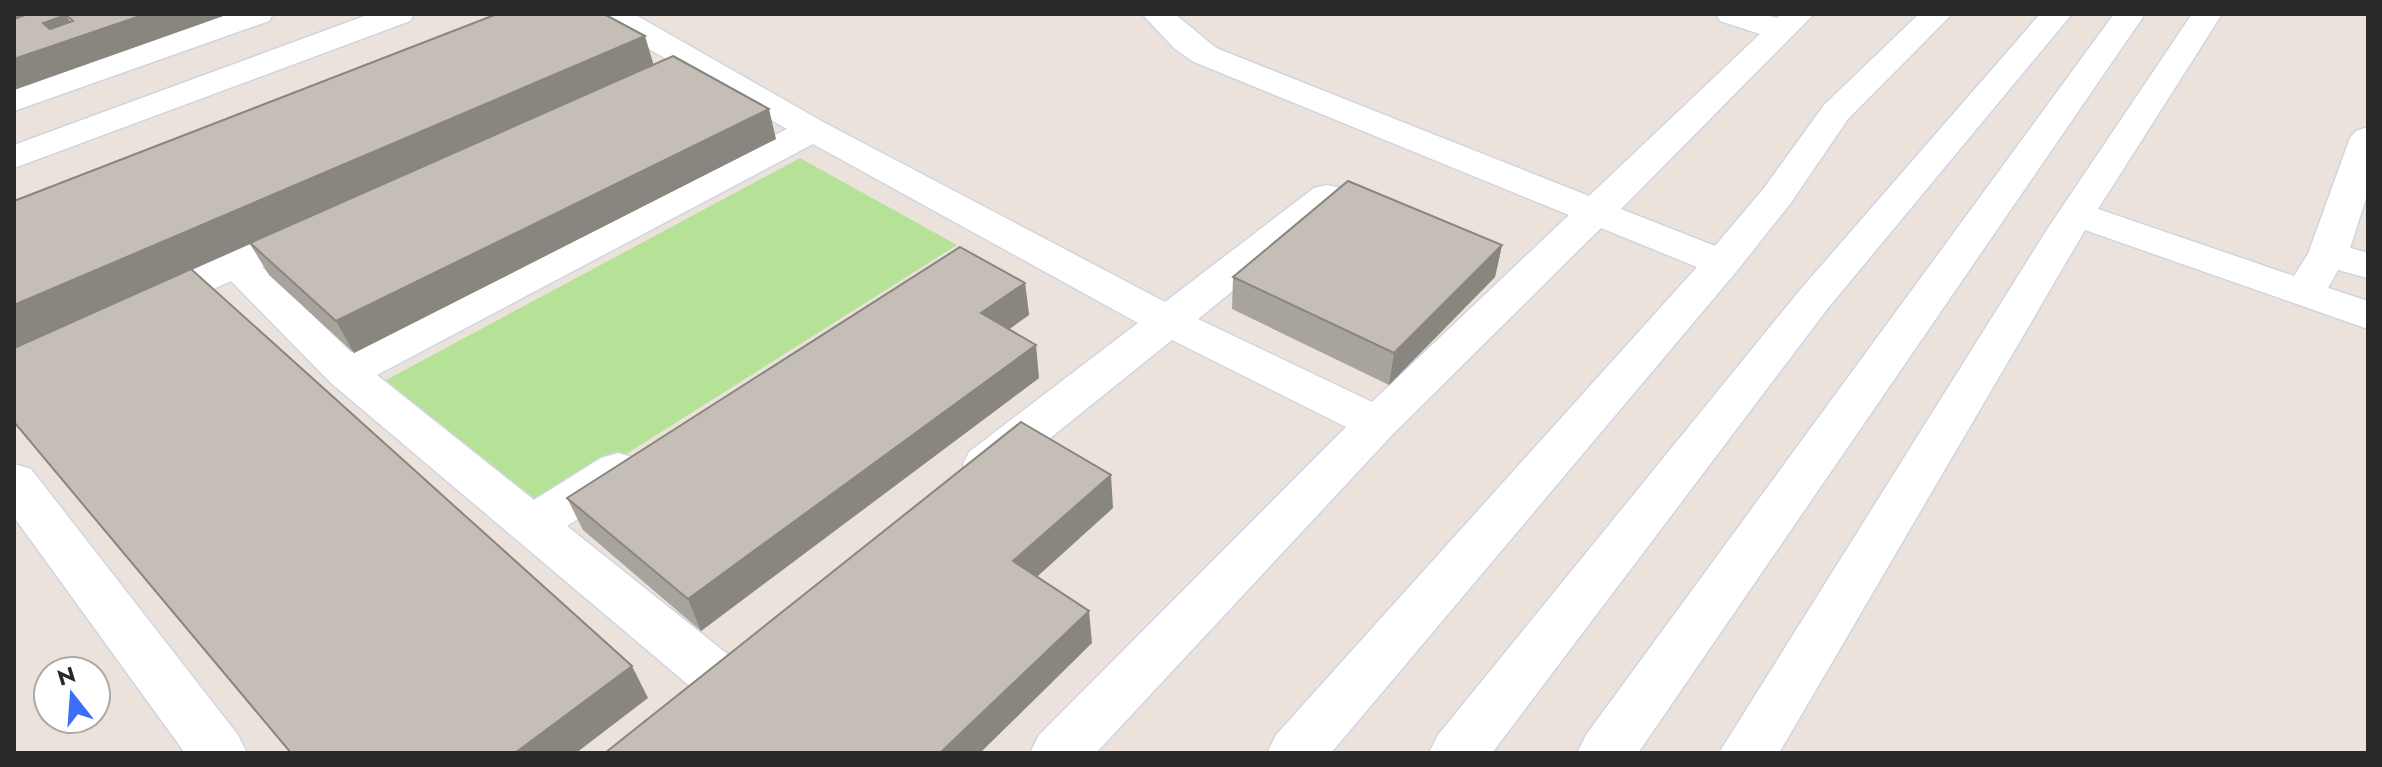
<svg xmlns="http://www.w3.org/2000/svg" width="2382" height="767" viewBox="0 0 2382 767" font-family="Jost,sans-serif">
  <style>
    .green { fill: #b6e297 }
    .lines { fill: none; stroke-linecap: round; stroke-linejoin: round }
    .street-casing { stroke: #d0d5e2; stroke-width: 3 }
    .secondary-casing { stroke: #d0d5e2; stroke-width: 3 }
    .street { fill: #fff; fill-rule: evenodd }
    .secondary { fill: #fff; fill-rule: evenodd }
    .wall { fill: #a9a39d }
    .shaded-wall { fill: #89857f }
    .building { fill: #c4beb6; stroke: #89857f; stroke-width: 2; fill-rule: evenodd }
  </style>
  <rect width="100%" height="100%" fill="#ebe3db"/>
  <!-- green -->
  <path class="green" d="M 800,158 L 957,245 L 536,511 L 386,380 Z"/>
  <g class="lines">
    <defs>
      <path id="street" d="M 229,14 L 273,14 L 269,21 L 14,111 L 14,90 Z
        M 370,14 L 414,14 L 410,21 L 14,168 L 14,145 Z
        M 597,14 L 634,14 L 825,123 L 1165,302 L 1314,188 L 1327,185 L 1340,188 L 1346,196 L 1340,204 L 1198,319 L 1372,402 L 1569,215 L 1194,62 L 1175,49 L 1142,14 L 1175,14 L 1216,48 L 1589,196 L 1760,34 L 1720,21 L 1716,14 L 1763,14 L 1777,18 L 1781,14 L 1814,14 L 1621,209 L 1715,246 L 1764,188 L 1824,105 L 1919,14 L 1952,14 L 1848,119 L 1790,204 L 1736,272 L 1331,753 L 1267,753 L 1276,735 L 1697,267 L 1601,228 L 1393,434 L 1096,753 L 1030,753 L 1039,735 L 1346,427 L 1172,340 L 1003,476 L 986,481 L 969,476 L 963,464 L 969,452 L 1138,323 L 813,144 L 377,375 L 534,500 L 601,458 L 618,453 L 635,458 L 642,470 L 635,482 L 567,526 L 736,661 L 744,677 L 736,693 L 717,700 L 698,693 L 331,383 L 231,281 L 163,312 L 148,316 L 133,312 L 127,303 L 133,294 L 312,218 L 326,222 L 331,230 L 326,238 L 262,267 L 351,352 L 787,129 L 601,21 Z
        M 2192,14 L 2222,14 L 2098,209 L 2294,276 L 2308,254 L 2350,138 L 2356,131 L 2368,127 L 2368,192 L 2350,248 L 2368,253 L 2368,278 L 2338,270 L 2328,288 L 2368,301 L 2368,329 L 2085,230 L 1779,753 L 1719,753 L 2048,228 Z
        M 14,464 L 31,469 L 238,735 L 247,753 L 185,753 L 14,517 Z"/>
      <path id="secondary" d="M 2040,14 L 2072,14 L 1828,308 L 1492,753 L 1429,753 L 1438,735 L 1800,290 Z
        M 2114,14 L 2145,14 L 1638,753 L 1577,753 L 1586,735 Z"/>
    </defs>
    <!-- street casing -->
    <use href="#street" class="street-casing"/>
    <!-- secondary casing -->
    <use href="#secondary" class="secondary-casing"/>
    <!-- street -->
    <use href="#street" class="street"/>
    <!-- secondary -->
    <use href="#secondary" class="secondary"/>
  </g>
  <!-- wall -->
  <path class="wall" d="M 653,65 L 776,139 L 354,353 L 269,275 L 250,244 L 192,270 L 648,698 L 14,348 Z
    M 1502,245 L 1495,277 L 1389,385 L 1232,309 L 1233,277 Z
    M 1025,283 L 1029,315 L 1008,329 L 1039,378 L 701,631 L 583,530 L 567,498 Z"/>
  <!-- shaded-wall -->
  <path class="shaded-wall" d="M 14,14 L 34,14 L 14,21 Z
    M 130,14 L 229,14 L 14,90 L 14,59 L 43,23 L 66,15 L 80,37 Z
    M 645,36 L 654,66 L 14,348 L 14,305 Z
    M 769,109 L 776,139 L 354,353 L 336,321 Z
    M 1502,245 L 1495,277 L 1389,385 L 1394,353 Z
    M 1025,283 L 1029,315 L 986,346 L 981,313 Z
    M 1036,345 L 1039,378 L 701,631 L 688,599 Z
    M 1111,475 L 1113,508 L 1018,594 L 1013,561 Z
    M 1089,611 L 1092,643 L 980,753 L 940,753 Z
    M 632,666 L 648,698 L 576,753 L 515,753 Z"/>
  <!-- building -->
  <path class="building" d="M 28,14 L 146,14 L 14,59 L 14,19 ZM 66,15 L 73,21 L 50,29 L 43,23 Z
    M 497,14 L 604,14 L 645,36 L 14,305 L 14,201 Z
    M 673,56 L 769,109 L 336,321 L 250,243 Z
    M 1348,181 L 1502,245 L 1394,353 L 1233,277 Z
    M 960,247 L 1025,283 L 981,313 L 1036,345 L 688,599 L 567,498 Z
    M 191,269 L 632,666 L 515,753 L 291,753 L 14,422 L 14,348 Z
    M 1021,422 L 1111,475 L 1013,561 L 1089,611 L 940,753 L 605,753 Z"/>
  <!-- border -->
  <rect width="2382" height="767" fill="none" stroke="#292929" stroke-width="32"/>
  <!-- north arrow -->
  <g transform="translate(72 695) rotate(343)"><circle r="38" fill="#ffffff" stroke="#a9a9a9" stroke-width="2"/>
  <path d="M0-6L14 30L0 20L-14 30Z" fill="#3b6df8"/>
  <text y="-12" font-size="22" font-weight="bold" text-anchor="middle" fill="#292929">N</text>
  </g>
</svg>
